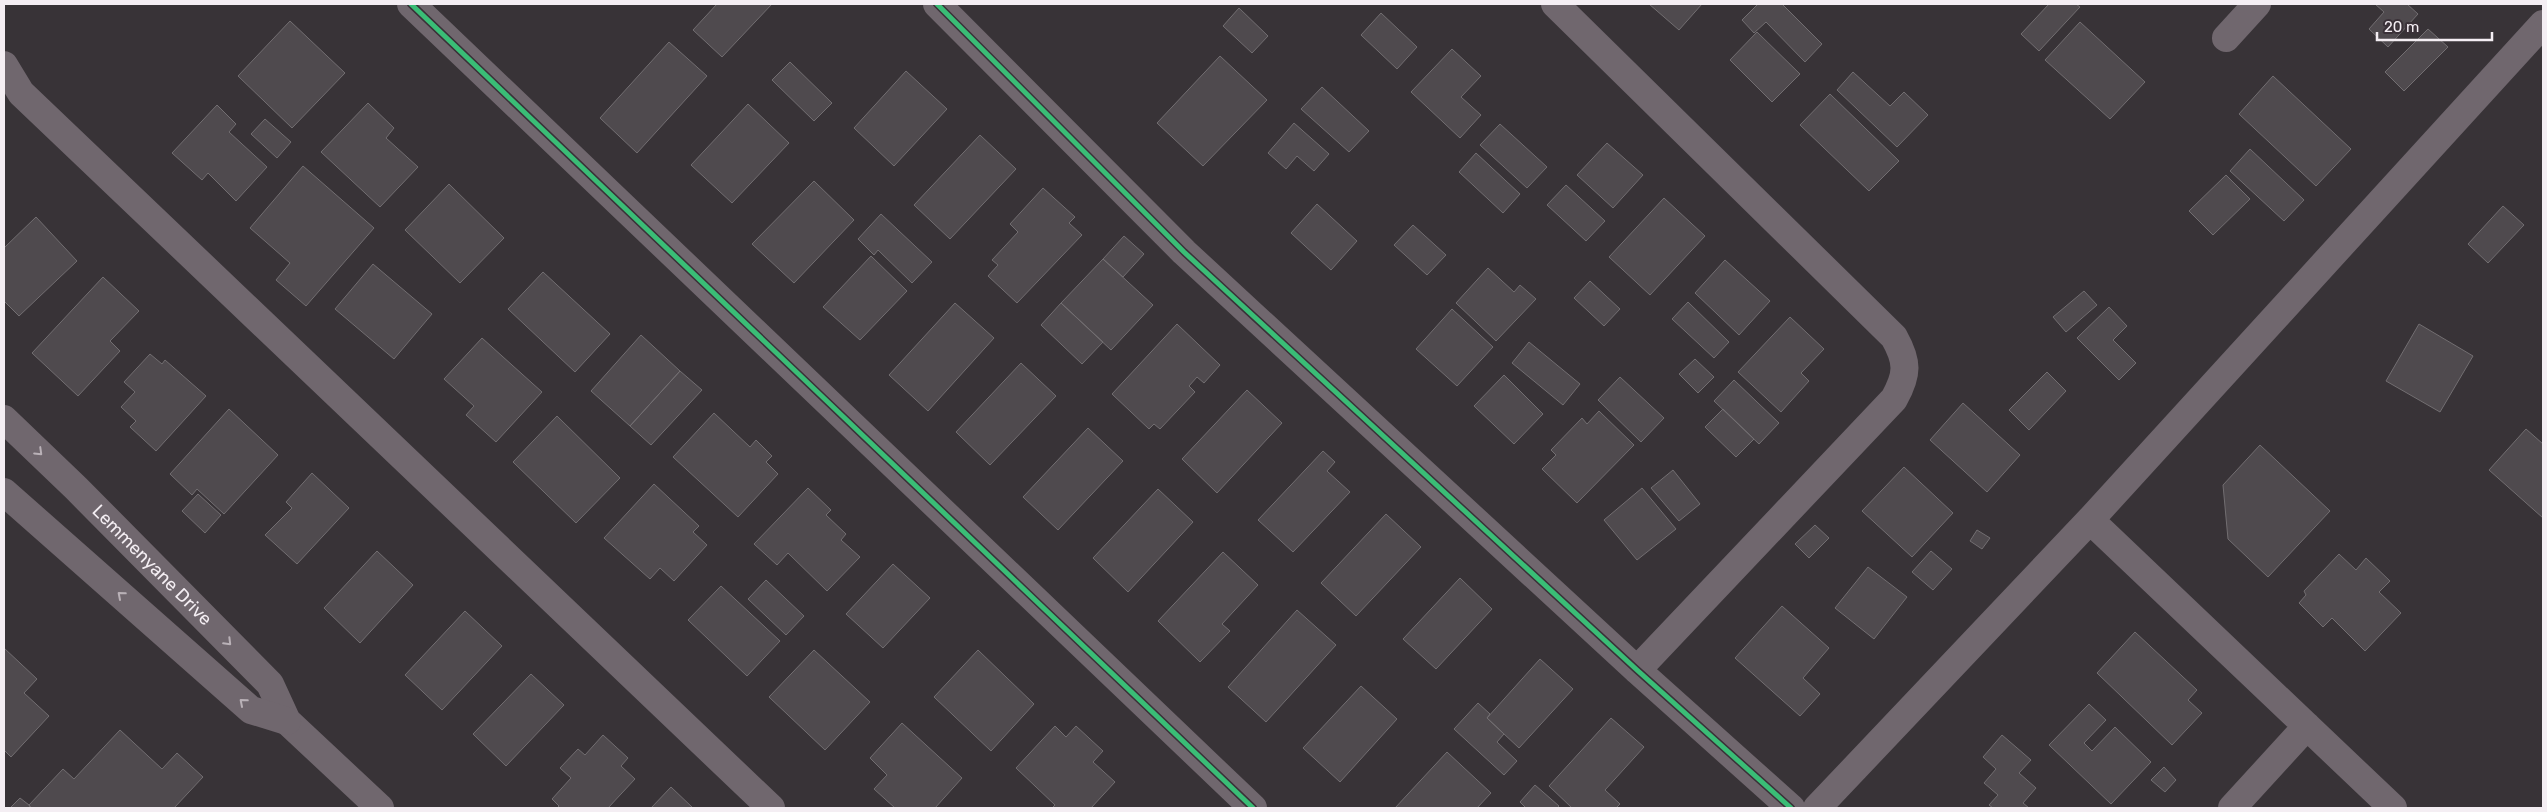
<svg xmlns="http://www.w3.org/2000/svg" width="2547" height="812" viewBox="0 0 2547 812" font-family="Rubik,sans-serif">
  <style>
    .building { fill: #4f4a4e; stroke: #726e71 }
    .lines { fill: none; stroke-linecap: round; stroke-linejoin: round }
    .minor { stroke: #70676e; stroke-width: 28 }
    .tertiary { stroke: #70676e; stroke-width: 28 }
    .cycleway-casing { stroke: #3a3138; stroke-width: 8 }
    .cycleway { stroke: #3abd76; stroke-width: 5 }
    .oneway { stroke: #b9b1b7 }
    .labels { text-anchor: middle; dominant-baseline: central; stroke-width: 4; stroke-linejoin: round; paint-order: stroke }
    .street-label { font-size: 18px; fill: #f4eef3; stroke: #3a3138 }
  </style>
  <rect width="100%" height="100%" fill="#383337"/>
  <!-- building -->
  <path class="building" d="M 717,4 L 772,4 L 722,57 L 693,30 Z
    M 1649,4 L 1702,4 L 1679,30 Z
    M 1758,4 L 1782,4 L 1822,44 L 1805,62 L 1766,22 L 1754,33 L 1742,20 Z
    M 2049,4 L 2076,4 L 2080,7 L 2039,51 L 2021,34 Z
    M 2375,4 L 2407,4 L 2418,14 L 2388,47 L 2369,29 L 2384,12 Z
    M 1239,8 L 1268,36 L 1252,53 L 1223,26 Z
    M 1381,13 L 1417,47 L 1397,69 L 1361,35 Z
    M 290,21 L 345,73 L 292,128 L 238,76 Z
    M 2080,22 L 2145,82 L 2110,119 L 2045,60 Z
    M 2428,29 L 2448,47 L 2404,91 L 2385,72 Z
    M 1757,32 L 1800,74 L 1772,102 L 1730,60 Z
    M 669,42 L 707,76 L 637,153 L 600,118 Z
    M 1452,49 L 1481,76 L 1461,97 L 1481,115 L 1460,138 L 1411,92 Z
    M 1220,56 L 1267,100 L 1203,166 L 1157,123 Z
    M 790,62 L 832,103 L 814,121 L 772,80 Z
    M 906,71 L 947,109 L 894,166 L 854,128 Z
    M 1853,72 L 1890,106 L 1904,92 L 1928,115 L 1897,147 L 1837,90 Z
    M 2273,76 L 2351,149 L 2316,186 L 2239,114 Z
    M 1322,87 L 1369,131 L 1349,152 L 1301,109 Z
    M 1830,94 L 1899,161 L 1869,191 L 1800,125 Z
    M 368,103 L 394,128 L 386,138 L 418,167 L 380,207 L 321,152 Z
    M 748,104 L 789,143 L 732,203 L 691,165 Z
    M 217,105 L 236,124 L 229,132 L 267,167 L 236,201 L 208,173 L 202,180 L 172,153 Z
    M 265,119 L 291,142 L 277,158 L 251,134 Z
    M 1294,123 L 1329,154 L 1314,171 L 1297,156 L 1286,169 L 1268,153 Z
    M 1500,124 L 1547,167 L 1527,188 L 1480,145 Z
    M 980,135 L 1016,169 L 950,239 L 914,205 Z
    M 1607,143 L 1643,175 L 1613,208 L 1577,175 Z
    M 2250,149 L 2304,200 L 2284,221 L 2230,171 Z
    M 1476,153 L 1520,194 L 1503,213 L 1459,172 Z
    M 303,166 L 374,228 L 306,306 L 276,280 L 290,263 L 250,228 Z
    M 2226,175 L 2250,199 L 2213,235 L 2189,211 Z
    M 814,181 L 854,220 L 794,283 L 752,244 Z
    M 449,184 L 504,238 L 460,283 L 405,230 Z
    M 1566,185 L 1605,221 L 1586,241 L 1547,205 Z
    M 1043,188 L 1075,217 L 1069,223 L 1082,235 L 1017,303 L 988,276 L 998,265 L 992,260 L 1018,232 L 1010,224 Z
    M 1664,198 L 1705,236 L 1650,295 L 1609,257 Z
    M 1317,204 L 1357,241 L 1331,270 L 1291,233 Z
    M 2503,206 L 2524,225 L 2488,263 L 2468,244 Z
    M 881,214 L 932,262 L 912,283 L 878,250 L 874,255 L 858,239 Z
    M 36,217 L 77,261 L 19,316 L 4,301 L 4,248 Z
    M 1413,225 L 1446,255 L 1427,275 L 1394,245 Z
    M 1124,236 L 1144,254 L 1123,277 L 1103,259 Z
    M 871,256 L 907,291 L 860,340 L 823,307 Z
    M 1103,259 L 1153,305 L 1111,350 L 1061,303 Z
    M 1725,260 L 1770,301 L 1739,335 L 1695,293 Z
    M 373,264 L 432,314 L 394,359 L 335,309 Z
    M 1488,268 L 1514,292 L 1520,285 L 1536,299 L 1496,341 L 1456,303 Z
    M 543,272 L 610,334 L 575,372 L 508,309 Z
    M 103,277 L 139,311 L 110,341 L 120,351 L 78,396 L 32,353 Z
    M 1590,281 L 1620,309 L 1604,326 L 1574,298 Z
    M 2084,291 L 2097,305 L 2066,332 L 2053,317 Z
    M 1688,302 L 1729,342 L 1714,358 L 1672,319 Z
    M 955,303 L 994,338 L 928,411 L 889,375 Z
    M 1061,303 L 1103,342 L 1082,364 L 1041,325 Z
    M 2109,307 L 2127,326 L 2113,340 L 2136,363 L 2119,380 L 2077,338 Z
    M 1452,309 L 1493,347 L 1457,386 L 1416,349 Z
    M 1790,317 L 1824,349 L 1801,373 L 1809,381 L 1781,412 L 1738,372 Z
    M 1177,324 L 1220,365 L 1204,383 L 1197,377 L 1189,386 L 1195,392 L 1160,429 L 1154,424 L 1149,429 L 1112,394 Z
    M 2419,324 L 2473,356 L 2440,412 L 2386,381 Z
    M 641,335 L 680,371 L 630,426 L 591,391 Z
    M 482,338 L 542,392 L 496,442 L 466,415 L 474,406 L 444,379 Z
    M 1529,342 L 1580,384 L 1563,405 L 1512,363 Z
    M 150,354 L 162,364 L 165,360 L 206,396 L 156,451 L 130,427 L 136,421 L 121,407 L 135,392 L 124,382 Z
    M 1695,359 L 1714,377 L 1698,393 L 1679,374 Z
    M 1021,363 L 1056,396 L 990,465 L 956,432 Z
    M 680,371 L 702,390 L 651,445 L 630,426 Z
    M 2047,372 L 2066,391 L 2029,430 L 2009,410 Z
    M 1504,375 L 1543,414 L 1514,444 L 1474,406 Z
    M 1620,377 L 1664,418 L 1641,442 L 1598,400 Z
    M 1734,380 L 1779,423 L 1759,444 L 1714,401 Z
    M 1247,390 L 1282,423 L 1217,493 L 1182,459 Z
    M 1963,403 L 2020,455 L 1987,492 L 1930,440 Z
    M 229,409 L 278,455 L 224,514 L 197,489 L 192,495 L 170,474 Z
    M 1723,409 L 1754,439 L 1736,457 L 1705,427 Z
    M 1599,411 L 1634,445 L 1577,503 L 1542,469 L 1556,455 L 1551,450 L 1582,418 L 1587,424 Z
    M 714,413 L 750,447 L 756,440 L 772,456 L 766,462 L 778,474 L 738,517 L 673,457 Z
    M 557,416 L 620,478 L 576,523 L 513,462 Z
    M 1088,428 L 1123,461 L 1058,530 L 1023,497 Z
    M 2526,429 L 2543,444 L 2543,518 L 2489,470 Z
    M 2260,445 L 2330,511 L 2268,577 L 2228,539 L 2223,485 Z
    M 1323,451 L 1335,462 L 1327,471 L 1350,492 L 1293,552 L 1258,520 Z
    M 1904,467 L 1953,513 L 1912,557 L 1862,511 Z
    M 1673,470 L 1700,504 L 1679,521 L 1651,488 Z
    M 312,473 L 349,508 L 297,564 L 265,535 L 292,508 L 286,502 Z
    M 654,484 L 699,526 L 693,532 L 707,545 L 674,581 L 660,568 L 650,579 L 604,538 Z
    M 808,488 L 831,510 L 826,515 L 846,534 L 841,540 L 860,557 L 827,591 L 788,553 L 777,565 L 754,544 Z
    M 1642,488 L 1676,529 L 1637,560 L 1604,520 Z
    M 1158,489 L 1193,522 L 1128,592 L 1093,558 Z
    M 198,494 L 221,515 L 205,533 L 182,511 Z
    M 1386,514 L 1421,547 L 1356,616 L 1321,583 Z
    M 1815,525 L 1829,538 L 1809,558 L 1795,544 Z
    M 1977,530 L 1990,538 L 1982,549 L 1970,541 Z
    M 377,551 L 413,585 L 360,643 L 324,608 Z
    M 1931,551 L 1952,569 L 1933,590 L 1912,572 Z
    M 1223,552 L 1258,585 L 1222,624 L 1230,631 L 1200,662 L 1158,621 Z
    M 2339,554 L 2356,570 L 2366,558 L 2390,581 L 2379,592 L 2401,613 L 2365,651 L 2332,618 L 2323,627 L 2299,603 L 2306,595 L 2304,591 Z
    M 893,564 L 930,598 L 883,648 L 846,614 Z
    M 1868,567 L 1907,597 L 1874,639 L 1835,608 Z
    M 1460,578 L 1492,609 L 1436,669 L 1403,639 Z
    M 766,580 L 804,616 L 786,635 L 748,599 Z
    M 721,586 L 780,641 L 747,676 L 688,620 Z
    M 1782,606 L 1829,648 L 1803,678 L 1820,694 L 1800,716 L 1735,658 Z
    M 1297,610 L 1336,645 L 1266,722 L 1228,687 Z
    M 465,611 L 502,646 L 442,710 L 405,675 Z
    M 2135,632 L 2197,690 L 2188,700 L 2202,713 L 2172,745 L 2097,673 Z
    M 4,648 L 37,679 L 24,693 L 49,716 L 11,757 L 4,750 Z
    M 814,650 L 870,702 L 825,750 L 769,697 Z
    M 978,650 L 1034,704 L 991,751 L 934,697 Z
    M 1540,659 L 1573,689 L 1519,748 L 1487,718 Z
    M 531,674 L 564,705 L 506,766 L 473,734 Z
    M 1361,686 L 1397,719 L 1340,782 L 1303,748 Z
    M 1478,703 L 1490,714 L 1487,718 L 1504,734 L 1497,742 L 1517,761 L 1504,775 L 1454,729 Z
    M 2089,704 L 2106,720 L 2084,743 L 2092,751 L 2115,727 L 2151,762 L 2111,804 L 2049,745 Z
    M 1611,718 L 1644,747 L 1605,790 L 1620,804 L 1616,808 L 1572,808 L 1549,786 Z
    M 902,723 L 962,778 L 935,808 L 895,808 L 874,789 L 887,775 L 870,758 Z
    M 1055,726 L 1066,737 L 1076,726 L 1103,751 L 1093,762 L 1115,782 L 1091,808 L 1052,808 L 1055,805 L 1016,768 Z
    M 120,730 L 162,769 L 177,753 L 203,777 L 174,808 L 31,808 L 29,805 L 63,769 L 74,779 Z
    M 603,735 L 628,758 L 621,766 L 635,779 L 608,808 L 557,808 L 559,806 L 552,799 L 571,778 L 560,768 L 578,749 L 585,755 Z
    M 2002,735 L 2031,760 L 2019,773 L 2036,788 L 2023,803 L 2029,808 L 1993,808 L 1989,805 L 1998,795 L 1984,783 L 1996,769 L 1983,757 Z
    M 1447,752 L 1491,793 L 1477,808 L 1395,808 Z
    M 2164,767 L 2176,780 L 2165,792 L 2151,780 Z
    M 1535,785 L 1559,806 L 1557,808 L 1526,808 L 1520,802 Z
    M 671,787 L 693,808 L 651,808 Z
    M 20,798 L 29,805 L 31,808 L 10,808 Z"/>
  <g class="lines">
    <!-- minor -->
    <path class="minor" d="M 411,4 L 1253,808
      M 937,4 L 1184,252 L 1637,670 L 1791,808
      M 1555,4 L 1894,337 C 1908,362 1908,374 1894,399 L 1637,670
      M 2226,38 L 2257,4
      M 4,65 L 21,93 L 771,808
      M 2090,520 L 2393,808
      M 1817,808 L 2090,520 L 2543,24
      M 2232,808 L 2307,726"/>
    <!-- tertiary -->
    <g class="tertiary">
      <path id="s1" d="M 4,419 L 76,488 L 270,684 L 287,721 L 380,808"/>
      <path d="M 4,492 L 251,710 L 287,721"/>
    </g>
    <defs>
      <path id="cycleway" d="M 411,4 L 1253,808
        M 937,4 L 1184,252 L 1637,670 L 1791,808"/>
    </defs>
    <!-- cycleway casing -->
    <use href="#cycleway" class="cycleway-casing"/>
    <!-- cycleway -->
    <use href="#cycleway" class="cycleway"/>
  </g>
  <!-- one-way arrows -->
  <defs><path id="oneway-chevron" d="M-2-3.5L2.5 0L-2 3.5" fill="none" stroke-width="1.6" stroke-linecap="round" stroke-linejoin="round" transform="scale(1.25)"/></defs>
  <g class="oneway">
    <use href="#oneway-chevron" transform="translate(39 452) rotate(44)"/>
    <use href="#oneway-chevron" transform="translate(121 595) rotate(-139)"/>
    <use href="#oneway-chevron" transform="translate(228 642) rotate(45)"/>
    <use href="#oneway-chevron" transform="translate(243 702) rotate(-139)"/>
  </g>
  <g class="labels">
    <!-- street labels -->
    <g class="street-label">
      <text stroke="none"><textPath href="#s1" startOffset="208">Lemmenyane Drive</textPath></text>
    </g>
  </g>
  <!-- border -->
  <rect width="2547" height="812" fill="none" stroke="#f4eef3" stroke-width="10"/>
  <!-- scale -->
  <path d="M2377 32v8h115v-8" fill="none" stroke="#f4eef3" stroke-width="2.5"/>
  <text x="2384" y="32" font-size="15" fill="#f4eef3" stroke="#3a3138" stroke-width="4" paint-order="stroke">20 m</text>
</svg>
